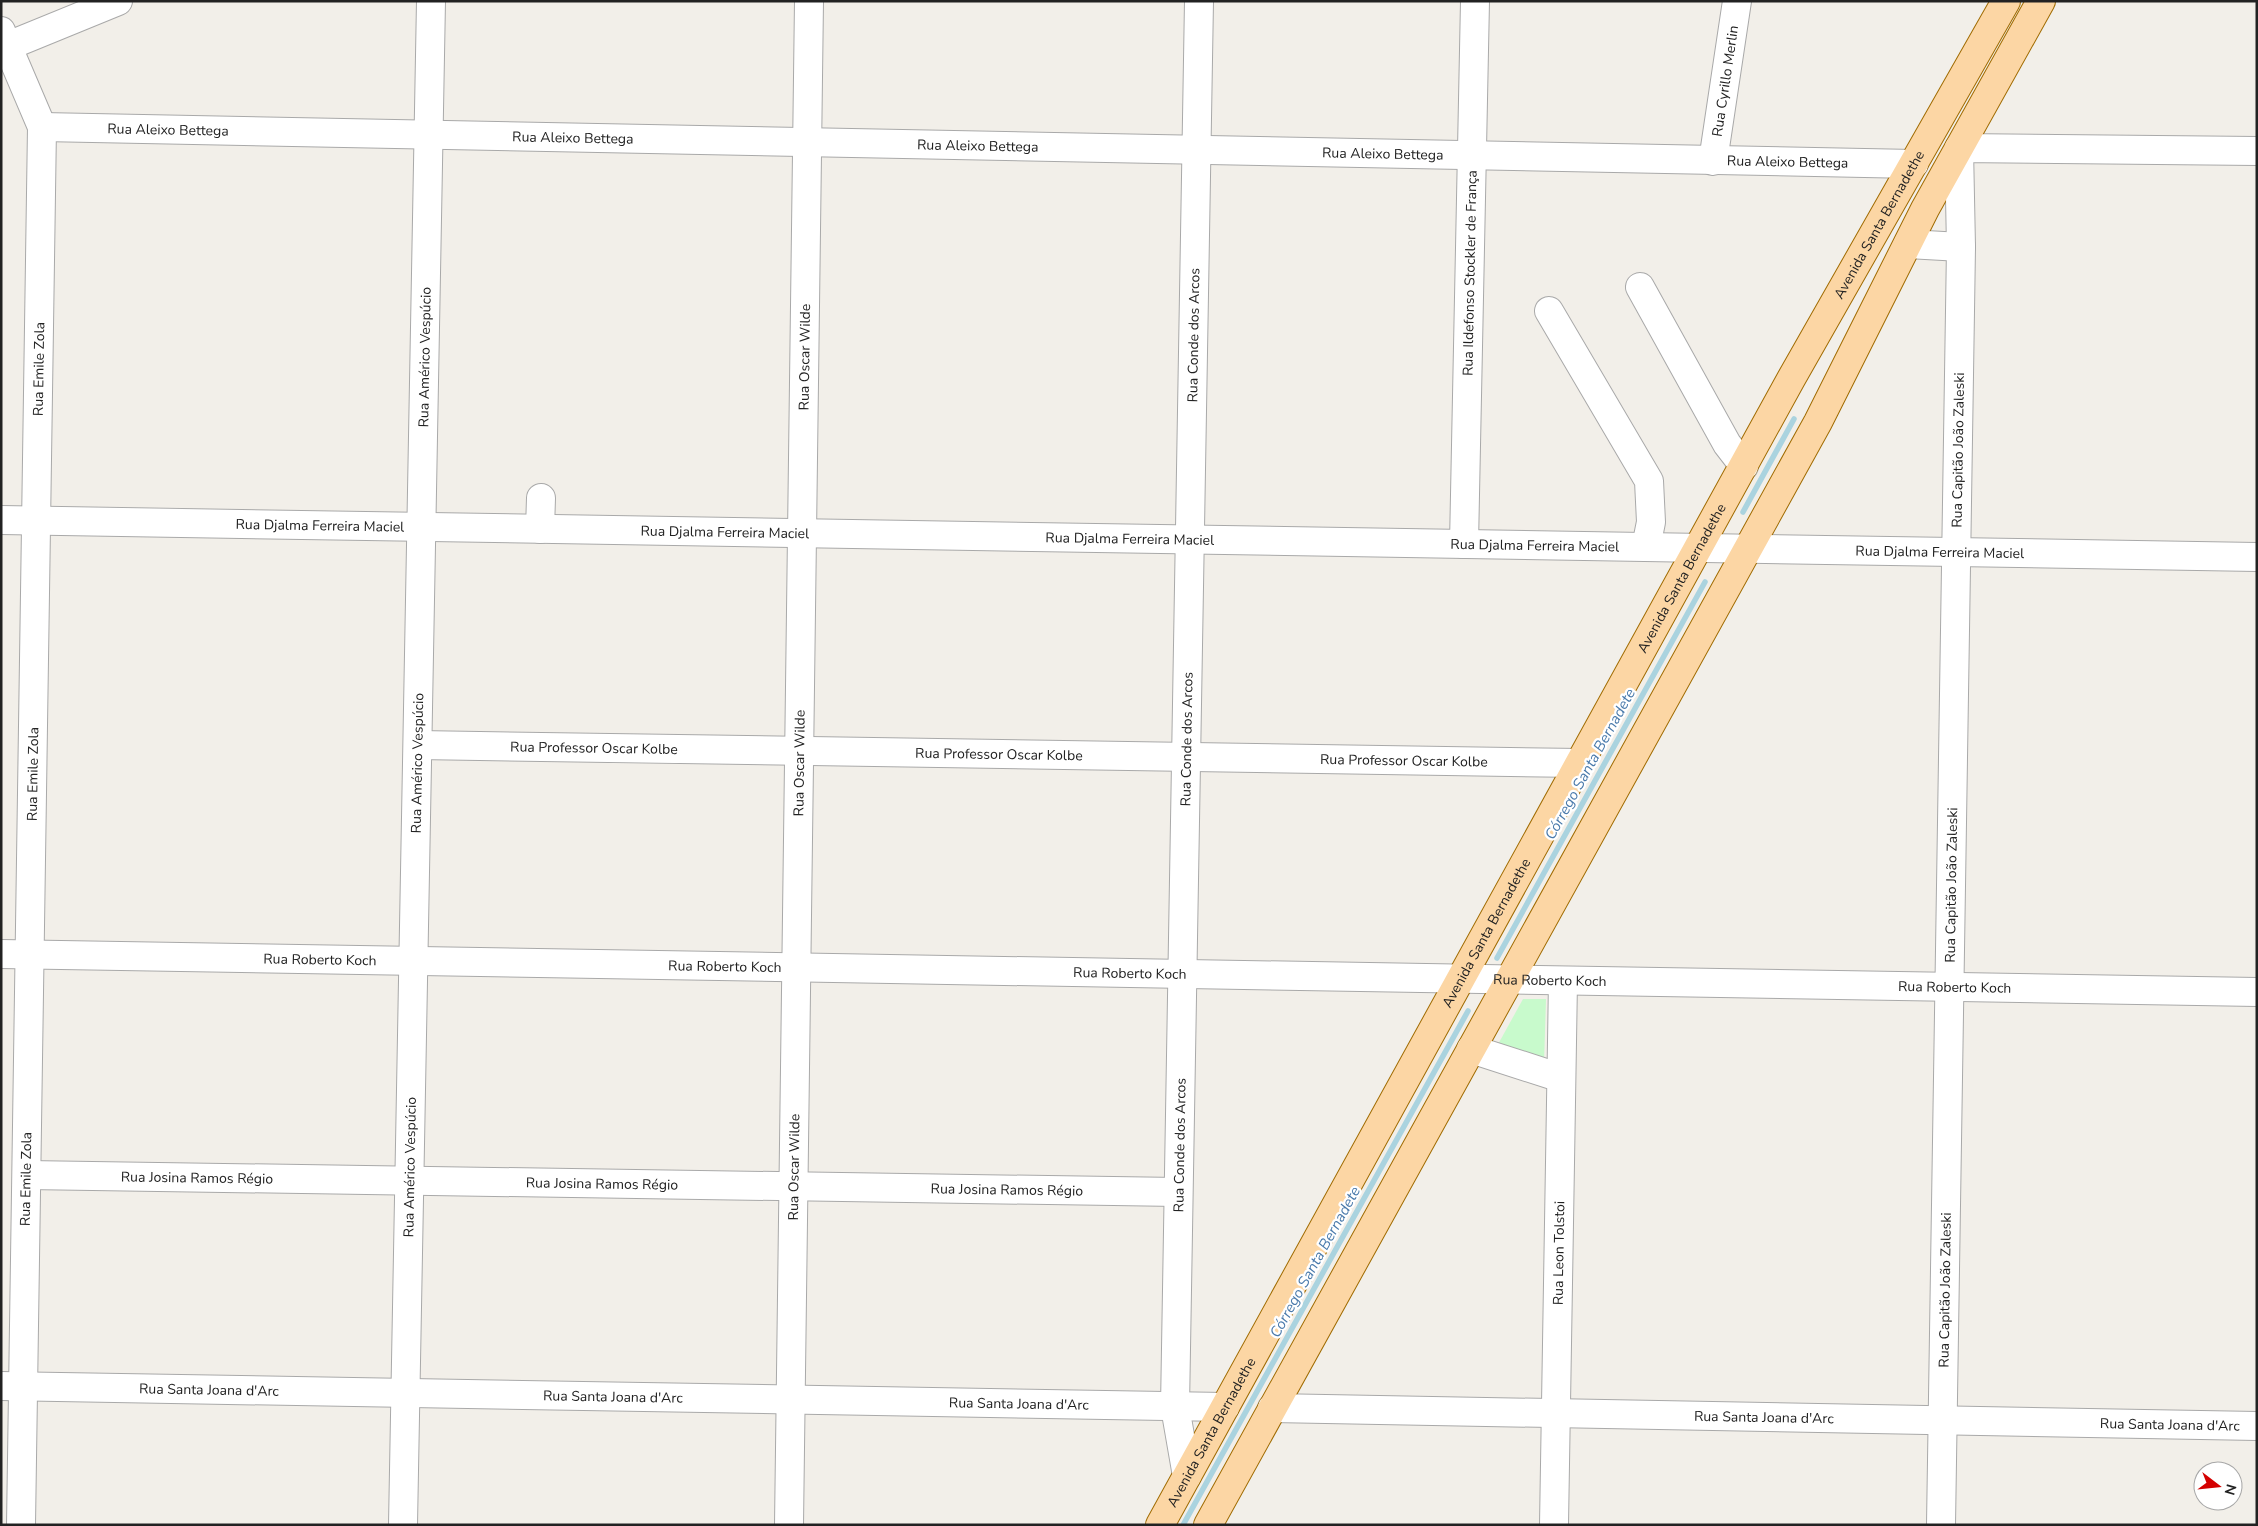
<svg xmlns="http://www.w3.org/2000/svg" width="2258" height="1526" viewBox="0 0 2258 1526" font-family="'Nunito Sans',sans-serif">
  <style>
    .park { fill: #c8facc }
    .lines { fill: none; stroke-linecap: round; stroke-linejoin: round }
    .stream { stroke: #aad3df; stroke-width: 5.5 }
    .minor-casing { stroke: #a9a9a9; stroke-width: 30 }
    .major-casing { stroke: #a06b00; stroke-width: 30 }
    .minor { stroke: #fff; stroke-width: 28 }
    .major { stroke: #fcd6a4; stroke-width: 28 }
    .labels { text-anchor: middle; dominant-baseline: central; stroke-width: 4.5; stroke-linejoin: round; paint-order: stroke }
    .street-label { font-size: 14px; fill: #222; stroke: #fff }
    .water-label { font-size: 15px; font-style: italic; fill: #4a7aab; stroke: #fff }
  </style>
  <rect width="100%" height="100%" fill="#f2efe9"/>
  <!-- park -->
  <path class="park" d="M 1523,999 L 1546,999 L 1544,1063 L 1496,1048 Z"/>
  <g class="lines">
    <!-- stream -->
    <path class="stream" d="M 1743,512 L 1794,419
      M 1497,958 L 1705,582
      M 1183,1525 L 1468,1011"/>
    <defs>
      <g id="minor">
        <path d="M 1,31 L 42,127 L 21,1525"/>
        <path d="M 8,46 L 118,1"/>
        <path id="s1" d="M 42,127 L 1914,164"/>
        <path id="s2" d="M 1713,161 L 1737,1"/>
        <path d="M 1908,244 L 1961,247"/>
        <path d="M 1640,287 L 1727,444 L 1744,466"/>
        <path d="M 1549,311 L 1649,481 L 1651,522 L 1646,547"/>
        <path id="s3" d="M 1,520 L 2257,557"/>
        <path d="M 540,529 L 541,498"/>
        <path id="s4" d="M 1464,544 L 1475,1"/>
        <path id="s5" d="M 418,745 L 1580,763"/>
        <path id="s6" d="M 1,954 L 2257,992"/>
        <path d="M 1471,1049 L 1561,1078"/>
        <path id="s7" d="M 27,1175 L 1178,1192"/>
        <path id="s8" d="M 1,1386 L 1225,1407"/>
        <path id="s9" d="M 1272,1408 L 2257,1426"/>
        <path id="s10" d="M 1187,1476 L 1175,1407 L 1199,1"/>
        <path id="s11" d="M 403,1525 L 431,1"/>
        <path id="s12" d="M 789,1525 L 809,1"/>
        <path id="s13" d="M 1554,1525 L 1563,981"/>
        <path id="s14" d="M 1941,1525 L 1961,247 L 1959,148 L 2257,151"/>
      </g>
      <g id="major">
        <path id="s15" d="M 1160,1525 L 1791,379 L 2006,1"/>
        <path d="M 1208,1525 L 1818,422 L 1925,209 L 2041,1"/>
      </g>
    </defs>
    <!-- minor casing -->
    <use href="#minor" class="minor-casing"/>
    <!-- major casing -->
    <use href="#major" class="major-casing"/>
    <!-- minor -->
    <use href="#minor" class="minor"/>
    <!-- major -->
    <use href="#major" class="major"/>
  </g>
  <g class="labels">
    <!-- street labels -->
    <g class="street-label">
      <text stroke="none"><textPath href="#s2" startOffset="81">Rua Cyrillo Merlin</textPath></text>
      <text stroke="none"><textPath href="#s1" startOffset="126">Rua Aleixo Bettega</textPath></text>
      <text stroke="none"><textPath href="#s1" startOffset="531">Rua Aleixo Bettega</textPath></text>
      <text stroke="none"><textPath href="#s1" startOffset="936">Rua Aleixo Bettega</textPath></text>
      <text stroke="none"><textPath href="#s1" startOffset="1341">Rua Aleixo Bettega</textPath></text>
      <text stroke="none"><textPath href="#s1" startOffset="1746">Rua Aleixo Bettega</textPath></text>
      <text stroke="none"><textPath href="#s15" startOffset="1486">Avenida Santa Bernadethe</textPath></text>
      <text stroke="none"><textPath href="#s4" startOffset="271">Rua Ildefonso Stockler de França</textPath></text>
      <text stroke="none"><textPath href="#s10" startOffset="1142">Rua Conde dos Arcos</textPath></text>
      <text stroke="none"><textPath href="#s11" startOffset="1168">Rua Américo Vespúcio</textPath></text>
      <text stroke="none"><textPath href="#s12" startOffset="1168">Rua Oscar Wilde</textPath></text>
      <text transform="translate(39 369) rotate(-89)">Rua Emile Zola</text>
      <text stroke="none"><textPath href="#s14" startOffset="1075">Rua Capitão João Zaleski</textPath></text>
      <text stroke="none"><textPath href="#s3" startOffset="319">Rua Djalma Ferreira Maciel</textPath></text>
      <text stroke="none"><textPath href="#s3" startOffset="724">Rua Djalma Ferreira Maciel</textPath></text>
      <text stroke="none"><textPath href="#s3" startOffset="1129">Rua Djalma Ferreira Maciel</textPath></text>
      <text stroke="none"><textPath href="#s3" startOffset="1534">Rua Djalma Ferreira Maciel</textPath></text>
      <text stroke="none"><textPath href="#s3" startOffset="1939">Rua Djalma Ferreira Maciel</textPath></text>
      <text stroke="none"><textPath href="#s15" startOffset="1081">Avenida Santa Bernadethe</textPath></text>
      <text stroke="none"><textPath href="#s10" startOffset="738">Rua Conde dos Arcos</textPath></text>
      <text stroke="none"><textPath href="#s5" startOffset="176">Rua Professor Oscar Kolbe</textPath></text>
      <text stroke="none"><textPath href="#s5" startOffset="581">Rua Professor Oscar Kolbe</textPath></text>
      <text stroke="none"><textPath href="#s5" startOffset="986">Rua Professor Oscar Kolbe</textPath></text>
      <text stroke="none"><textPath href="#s11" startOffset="762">Rua Américo Vespúcio</textPath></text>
      <text stroke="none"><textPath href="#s12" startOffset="762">Rua Oscar Wilde</textPath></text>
      <text transform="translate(33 774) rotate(-89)">Rua Emile Zola</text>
      <text stroke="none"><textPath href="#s14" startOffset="640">Rua Capitão João Zaleski</textPath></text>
      <text stroke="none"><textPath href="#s15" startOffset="676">Avenida Santa Bernadethe</textPath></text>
      <text stroke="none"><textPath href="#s6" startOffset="319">Rua Roberto Koch</textPath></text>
      <text stroke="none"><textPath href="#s6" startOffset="724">Rua Roberto Koch</textPath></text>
      <text stroke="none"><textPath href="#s6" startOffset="1129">Rua Roberto Koch</textPath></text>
      <text stroke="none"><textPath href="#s6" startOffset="1549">Rua Roberto Koch</textPath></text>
      <text stroke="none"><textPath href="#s6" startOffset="1954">Rua Roberto Koch</textPath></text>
      <text stroke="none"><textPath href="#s10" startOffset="332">Rua Conde dos Arcos</textPath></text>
      <text stroke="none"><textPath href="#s11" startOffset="358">Rua Américo Vespúcio</textPath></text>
      <text stroke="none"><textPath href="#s12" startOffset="358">Rua Oscar Wilde</textPath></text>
      <text stroke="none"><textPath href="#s7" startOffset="170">Rua Josina Ramos Régio</textPath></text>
      <text transform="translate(26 1179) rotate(-89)">Rua Emile Zola</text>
      <text stroke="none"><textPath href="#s7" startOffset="575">Rua Josina Ramos Régio</textPath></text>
      <text stroke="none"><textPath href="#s7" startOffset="980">Rua Josina Ramos Régio</textPath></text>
      <text stroke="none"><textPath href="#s13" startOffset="272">Rua Leon Tolstoi</textPath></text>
      <text stroke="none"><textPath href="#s14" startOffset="235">Rua Capitão João Zaleski</textPath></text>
      <text stroke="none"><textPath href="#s8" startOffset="208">Rua Santa Joana d'Arc</textPath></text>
      <text stroke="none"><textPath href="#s8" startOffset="612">Rua Santa Joana d'Arc</textPath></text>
      <text stroke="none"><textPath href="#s8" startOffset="1018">Rua Santa Joana d'Arc</textPath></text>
      <text stroke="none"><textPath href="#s9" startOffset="492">Rua Santa Joana d'Arc</textPath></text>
      <text stroke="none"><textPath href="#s9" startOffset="898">Rua Santa Joana d'Arc</textPath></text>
      <text stroke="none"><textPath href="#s15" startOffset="106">Avenida Santa Bernadethe</textPath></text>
    </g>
    <!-- water labels -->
    <g class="water-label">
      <text transform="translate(1590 764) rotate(-61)">Córrego Santa Bernadete</text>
      <text transform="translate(1315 1262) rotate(-61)">Córrego Santa Bernadete</text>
    </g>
  </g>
  <!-- border -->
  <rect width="2258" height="1526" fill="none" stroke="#222222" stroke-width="5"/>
  <!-- north arrow -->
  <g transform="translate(2218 1486) rotate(106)"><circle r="24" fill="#ffffff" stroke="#a7a7a7"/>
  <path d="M0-4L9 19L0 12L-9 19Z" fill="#d40000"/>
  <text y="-8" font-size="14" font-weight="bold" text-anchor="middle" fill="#222222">N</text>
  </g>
</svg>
